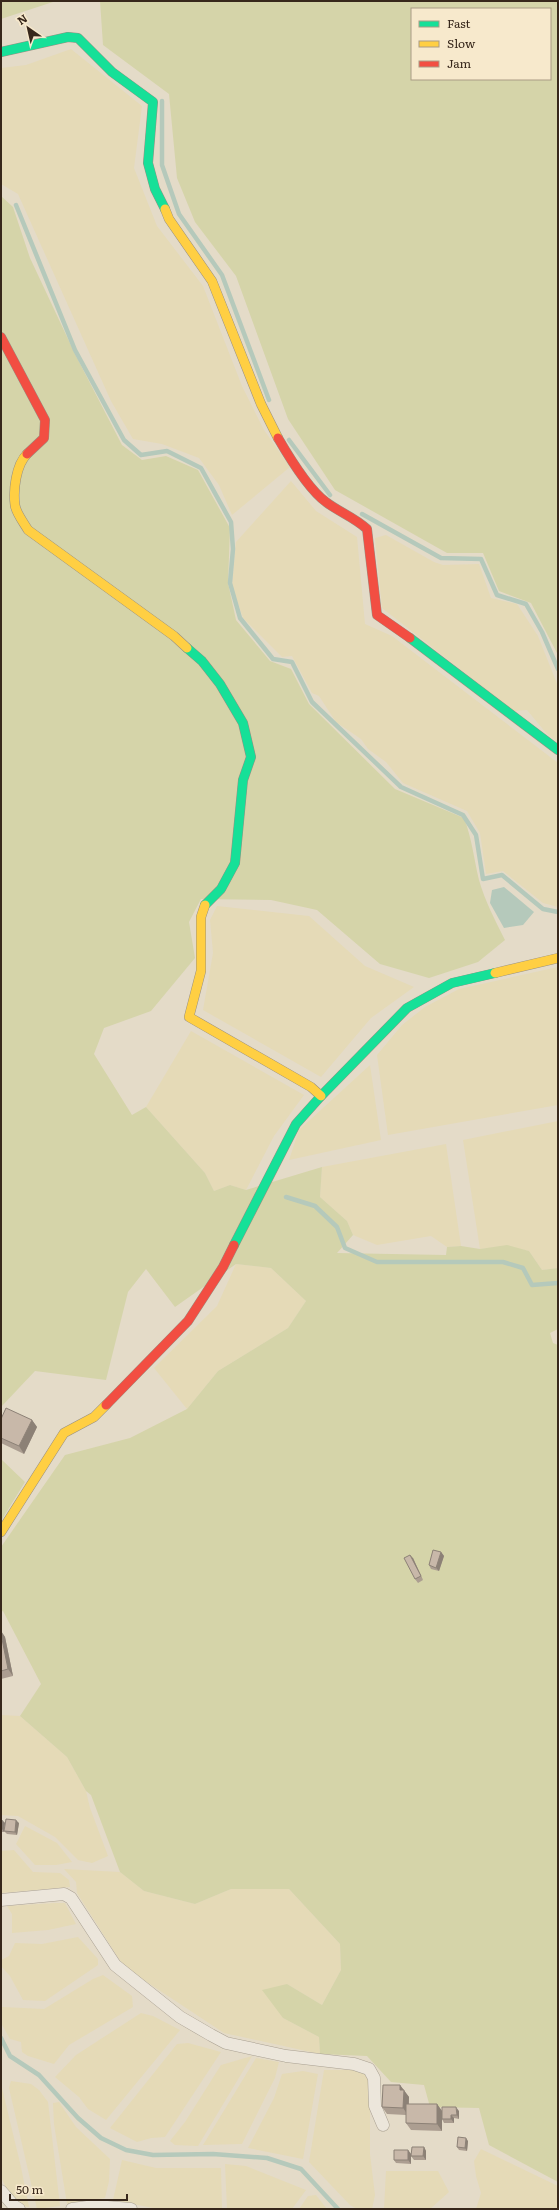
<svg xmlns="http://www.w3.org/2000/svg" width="559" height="2210" viewBox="0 0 559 2210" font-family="Literata,serif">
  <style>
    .farmland { fill: #e5dab7 }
    .green { fill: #d5d4a9; fill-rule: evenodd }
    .water { fill: #b5c9bb }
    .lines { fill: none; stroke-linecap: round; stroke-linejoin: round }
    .stream { stroke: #b5c9bb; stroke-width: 4.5 }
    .street-casing { stroke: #a9a092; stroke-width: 13 }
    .fast-casing { stroke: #988f82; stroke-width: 10 }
    .slow-casing { stroke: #988f82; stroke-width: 10 }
    .jam-casing { stroke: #988f82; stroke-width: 10 }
    .street { stroke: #ece6db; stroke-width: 12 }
    .fast { stroke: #16e098; stroke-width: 9 }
    .slow { stroke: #ffcf43; stroke-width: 9 }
    .jam { stroke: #f24e42; stroke-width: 9 }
    .wall { fill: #ac9e91 }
    .shaded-wall { fill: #8c8176 }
    .building { fill: #c8b8a9; stroke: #8c8176 }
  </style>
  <rect width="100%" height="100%" fill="#e4dbc8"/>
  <!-- farmland -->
  <path class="farmland" d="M 71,49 L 142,106 L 134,168 L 157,226 L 203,286 L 242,386 L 264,430 L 290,467 L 232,515 L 219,485 L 199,458 L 162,444 L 133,439 L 111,401 L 18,194 L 1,184 L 1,68 L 26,65 Z
    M 291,481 L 316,511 L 357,537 L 365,624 L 392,636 L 558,763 L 558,907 L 543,903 L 503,871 L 486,874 L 480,833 L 467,811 L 403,783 L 386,762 L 368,749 L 361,739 L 336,722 L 319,696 L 312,693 L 292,656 L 282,657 L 243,618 L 232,586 L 236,542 Z
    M 386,535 L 434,562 L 443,565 L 479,564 L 491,598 L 517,604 L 538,636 L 558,686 L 558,742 L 547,734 L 527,710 L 514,711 L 382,608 L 375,538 Z
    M 217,906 L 309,916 L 365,966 L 414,987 L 371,1018 L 321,1077 L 203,1010 L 213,953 L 210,920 Z
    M 558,967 L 558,1105 L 388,1135 L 377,1055 L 402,1025 L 425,1007 L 459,989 Z
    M 191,1031 L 304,1095 L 274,1136 L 246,1190 L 230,1185 L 214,1191 L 205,1173 L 146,1107 Z
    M 370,1065 L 381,1140 L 289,1160 L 299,1130 Z
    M 558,1121 L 558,1268 L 542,1270 L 529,1251 L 507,1246 L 480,1249 L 463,1140 Z
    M 446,1144 L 461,1246 L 447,1247 L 431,1236 L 377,1245 L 353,1235 L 347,1221 L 320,1197 L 322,1167 Z
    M 236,1264 L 271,1268 L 306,1301 L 288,1328 L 218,1371 L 187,1409 L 154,1368 L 217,1306 Z
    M 1,1715 L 20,1716 L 67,1757 L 86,1791 L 90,1808 L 108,1856 L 92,1863 L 78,1860 L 55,1837 L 18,1816 L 1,1815 Z
    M 25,1826 L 57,1843 L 72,1862 L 56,1865 L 35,1865 L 16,1844 Z
    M 14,1850 L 33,1872 L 60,1873 L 69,1880 L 70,1887 L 1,1893 L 1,1851 Z
    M 64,1869 L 120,1872 L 144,1891 L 195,1904 L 231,1889 L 289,1889 L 340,1944 L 341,1970 L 322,2005 L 287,1984 L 283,2018 L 319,2037 L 320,2054 L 224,2033 L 124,1967 L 77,1893 L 76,1882 Z
    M 55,1903 L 65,1903 L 76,1924 L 48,1930 L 12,1933 L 12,1914 L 7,1906 Z
    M 78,1937 L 98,1959 L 98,1965 L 45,2001 L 23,2000 L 10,1976 L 1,1966 L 1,1960 L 9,1956 L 15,1943 L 42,1944 Z
    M 103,1975 L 132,1996 L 133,2007 L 69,2045 L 54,2064 L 28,2056 L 22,2052 L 21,2042 L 10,2039 L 1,2023 L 2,2007 L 44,2009 L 93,1979 Z
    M 141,2013 L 153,2016 L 180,2030 L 106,2120 L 88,2109 L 79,2097 L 55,2077 L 76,2055 Z
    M 188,2043 L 221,2052 L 165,2137 L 151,2138 L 137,2142 L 110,2128 L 177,2044 Z
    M 252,2056 L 198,2146 L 175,2145 L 170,2141 L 185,2122 L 221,2065 Z
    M 256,2058 L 279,2062 L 275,2078 L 242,2144 L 203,2145 Z
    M 324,2070 L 357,2070 L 370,2077 L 370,2154 L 375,2195 L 372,2209 L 357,2209 L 350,2205 L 309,2162 Z
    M 303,2071 L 318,2074 L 303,2159 L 248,2148 L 274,2098 L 282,2074 Z
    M 11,2081 L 31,2084 L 39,2090 L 48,2102 L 60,2206 L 37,2209 L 9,2088 Z
    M 2,2088 L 21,2167 L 29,2207 L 22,2206 L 10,2196 L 1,2177 Z
    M 59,2102 L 76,2127 L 110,2159 L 109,2181 L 105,2198 L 67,2204 L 54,2124 L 53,2103 Z
    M 481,2149 L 558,2186 L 558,2209 L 476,2209 L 481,2193 L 476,2176 L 474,2161 Z
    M 122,2160 L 156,2168 L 221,2168 L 222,2209 L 158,2209 L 113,2200 Z
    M 225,2164 L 246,2166 L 306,2190 L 292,2209 L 227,2209 Z
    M 386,2171 L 438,2171 L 449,2192 L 430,2209 L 384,2209 Z
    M 316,2195 L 327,2209 L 299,2209 L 308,2196 Z"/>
  <!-- green -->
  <path class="green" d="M 1,1 L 56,1 L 1,19 Z
    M 100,1 L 558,1 L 558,655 L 531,603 L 499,591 L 483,553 L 447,553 L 335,490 L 288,419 L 236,276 L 195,222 L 177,178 L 169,94 L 103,45 ZM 412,9 L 550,9 L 550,79 L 412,79 Z
    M 1,196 L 13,207 L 30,258 L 76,356 L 122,445 L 142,460 L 166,456 L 198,470 L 230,528 L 228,583 L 236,620 L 270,661 L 291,669 L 309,704 L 395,789 L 464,818 C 472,839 474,859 479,880 C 485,901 495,920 505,940 L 478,962 L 429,978 L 380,964 L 317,910 L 271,900 L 201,899 L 189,922 L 195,958 L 151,1011 L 104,1028 L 94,1054 L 132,1115 L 146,1107 L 205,1173 L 214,1191 L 230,1185 L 246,1190 L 322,1167 L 320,1197 L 347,1221 L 353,1235 L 337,1253 L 446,1255 L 447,1247 L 461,1246 L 480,1249 L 507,1245 L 529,1251 L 542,1270 L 558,1268 L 558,1329 L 550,1333 L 553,1343 L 558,1345 L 558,2182 L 489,2145 L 479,2108 L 430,2107 L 424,2085 L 391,2082 L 367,2056 L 320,2054 L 319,2037 L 283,2018 L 262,1990 L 287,1984 L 322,2005 L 341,1970 L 340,1944 L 289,1889 L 231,1889 L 195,1904 L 144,1891 L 120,1872 L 91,1795 L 86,1791 L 67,1757 L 20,1716 L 41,1684 L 3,1611 L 1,1612 L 1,1547 L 65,1455 L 130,1438 L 187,1409 L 218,1371 L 288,1328 L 306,1301 L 271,1268 L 236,1264 L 175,1307 L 146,1269 L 128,1292 L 106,1380 L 35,1371 L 1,1407 Z
    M 1,1459 L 25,1482 L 1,1521 Z"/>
  <!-- water -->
  <path class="water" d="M 504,887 L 534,912 L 523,925 L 504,928 L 490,903 L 492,890 Z"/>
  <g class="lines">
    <!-- stream -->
    <path class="stream" d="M 162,101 L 162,165 L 179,214 L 222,275 L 269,400
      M 16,205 L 75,350 L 124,440 L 141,455 L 167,451 L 201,468 L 231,522 L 233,549 L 230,583 L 240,618 L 273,659 L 292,662 L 312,702 L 401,787 L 463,815 L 476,835 L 483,879 L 502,875 L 543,909 L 558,912
      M 289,440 L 330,495
      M 362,514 L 441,558 L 481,559 L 497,595 L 526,604 L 542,632 L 558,669
      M 286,1197 L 315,1206 L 337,1227 L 345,1248 L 377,1262 L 503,1262 L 523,1268 L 532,1285 L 558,1283
      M 1,2038 L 10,2056 L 39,2075 L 78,2118 L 101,2138 L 126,2150 L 153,2155 L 213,2154 L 267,2158 L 301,2169 L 338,2209"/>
    <defs>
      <path id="street" d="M 1,1900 L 64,1894 L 71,1898 L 115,1965 L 180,2017 L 211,2035 L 226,2043 L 286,2056 L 354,2064 L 369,2069 L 374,2078 L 375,2106 L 383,2125
        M 1,2191 L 14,2206 L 19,2209
        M 72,2209 L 95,2206 L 131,2209"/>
      <path id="fast" d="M 1,52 L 68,37 L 78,38 L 112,72 L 153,102 L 148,163 L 155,189 L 165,209
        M 410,638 L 558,750
        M 187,648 L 202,661 L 220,684 L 243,723 L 251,757 L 243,780 L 235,863 L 221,889 L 205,905
        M 234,1245 L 296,1124 L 321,1096 L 407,1008 L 452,983 L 495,973"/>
      <path id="slow" d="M 165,209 L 169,219 L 212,281 L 261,404 L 278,438
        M 27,454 C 16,465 13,490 15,505 C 16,513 24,523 28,530 L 174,636 L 187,648
        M 205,905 L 201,917 L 201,971 L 189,1017 L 311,1087 L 321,1096
        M 495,973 L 558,958
        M 1,1532 L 64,1433 L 94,1417 L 106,1405"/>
      <path id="jam" d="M 1,337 L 45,420 L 44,438 L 27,454
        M 278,438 C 289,457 308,489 326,502 C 339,512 354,517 367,529 L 377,615 L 410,638
        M 106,1405 L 188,1321 L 223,1267 L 234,1245"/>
    </defs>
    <!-- street casing -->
    <use href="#street" class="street-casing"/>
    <!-- fast casing -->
    <use href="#fast" class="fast-casing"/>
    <!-- slow casing -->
    <use href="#slow" class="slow-casing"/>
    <!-- jam casing -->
    <use href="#jam" class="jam-casing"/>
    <!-- street -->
    <use href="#street" class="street"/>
    <!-- fast -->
    <use href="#fast" class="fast"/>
    <!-- slow -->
    <use href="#slow" class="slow"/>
    <!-- jam -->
    <use href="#jam" class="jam"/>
  </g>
  <!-- wall -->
  <path class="wall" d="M 1,1419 L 32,1420 L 37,1427 L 24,1454 L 1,1443 Z
    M 441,1552 L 444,1556 L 439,1571 L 431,1569 L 429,1565 Z
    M 413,1558 L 423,1580 L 418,1583 L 415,1579 Z
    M 1,1631 L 5,1637 L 13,1676 L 1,1679 Z
    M 1,1820 L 2,1820 L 5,1823 L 4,1832 L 1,1832 Z
    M 19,1823 L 17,1835 L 7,1834 L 4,1831 Z
    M 400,2085 L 409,2097 L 409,2104 L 437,2104 L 442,2111 L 459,2111 L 459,2119 L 454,2118 L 454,2123 L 444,2123 L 442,2119 L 442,2131 L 411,2130 L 406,2123 L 406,2115 L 387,2114 L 382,2107 Z
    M 468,2141 L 467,2151 L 459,2150 L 457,2147 Z
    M 424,2147 L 426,2151 L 426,2160 L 414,2160 L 411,2156 Z
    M 408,2150 L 411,2154 L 411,2164 L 396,2163 L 394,2160 Z"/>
  <!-- shaded-wall -->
  <path class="shaded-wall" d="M 32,1420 L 37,1427 L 24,1454 L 19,1446 Z
    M 441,1552 L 444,1556 L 439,1571 L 436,1568 Z
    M 410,1555 L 413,1558 L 423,1580 L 421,1576 Z
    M 1,1631 L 5,1637 L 13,1676 L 8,1669 L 1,1634 Z
    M 2,1820 L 5,1823 L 4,1832 L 2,1829 Z
    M 16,1820 L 19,1823 L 17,1835 L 15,1832 Z
    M 400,2085 L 409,2097 L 408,2115 L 403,2108 L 400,2090 Z
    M 437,2104 L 442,2111 L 442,2131 L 437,2124 Z
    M 456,2107 L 459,2111 L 459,2119 L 457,2115 Z
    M 451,2115 L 454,2118 L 454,2123 L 451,2119 Z
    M 466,2138 L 468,2141 L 467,2151 L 465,2148 Z
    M 424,2147 L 426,2151 L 426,2160 L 423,2156 Z
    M 408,2150 L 411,2154 L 411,2164 L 408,2160 Z"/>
  <!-- building -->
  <path class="building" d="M 6,1408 L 32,1420 L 19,1446 L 1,1438 L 1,1419 Z
    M 433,1550 L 441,1552 L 436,1568 L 429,1565 Z
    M 410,1555 L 421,1576 L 415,1579 L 404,1558 Z
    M 1,1634 L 8,1669 L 1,1671 Z
    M 6,1819 L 16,1820 L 15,1832 L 4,1831 Z
    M 1,1820 L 2,1820 L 2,1829 L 1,1829 Z
    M 383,2085 L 400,2085 L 400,2090 L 404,2090 L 403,2108 L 382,2107 Z
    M 406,2104 L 437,2104 L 437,2124 L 406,2123 Z
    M 442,2107 L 456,2107 L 457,2115 L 451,2115 L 451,2119 L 442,2119 Z
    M 458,2137 L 466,2138 L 465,2148 L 457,2147 Z
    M 412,2147 L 424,2147 L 423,2156 L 411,2156 Z
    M 394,2150 L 408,2150 L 408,2160 L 394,2160 Z"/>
  <!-- border -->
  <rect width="559" height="2210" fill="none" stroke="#37271b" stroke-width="4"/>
  <!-- legend -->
  <rect x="411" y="8" width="140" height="72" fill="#f7e9cc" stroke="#aa9b85"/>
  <rect x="419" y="21" width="20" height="6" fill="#16e098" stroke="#aa9b85"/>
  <text x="447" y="28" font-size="12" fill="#37271b">Fast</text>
  <rect x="419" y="41" width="20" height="6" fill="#ffcf43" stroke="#aa9b85"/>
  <text x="447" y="48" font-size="12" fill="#37271b">Slow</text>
  <rect x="419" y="61" width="20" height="6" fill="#f24e42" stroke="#aa9b85"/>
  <text x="447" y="68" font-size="12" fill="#37271b">Jam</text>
  <!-- north arrow -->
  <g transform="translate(28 28) rotate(326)" stroke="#f7e9cc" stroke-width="3" paint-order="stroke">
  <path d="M0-3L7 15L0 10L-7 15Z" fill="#37271b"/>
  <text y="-6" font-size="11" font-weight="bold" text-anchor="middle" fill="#37271b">N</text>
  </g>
  <!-- scale -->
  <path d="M10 2194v6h117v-6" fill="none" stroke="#37271b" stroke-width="2"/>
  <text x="16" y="2194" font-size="12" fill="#37271b" stroke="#f7e9cc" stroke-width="3" paint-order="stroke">50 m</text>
</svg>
